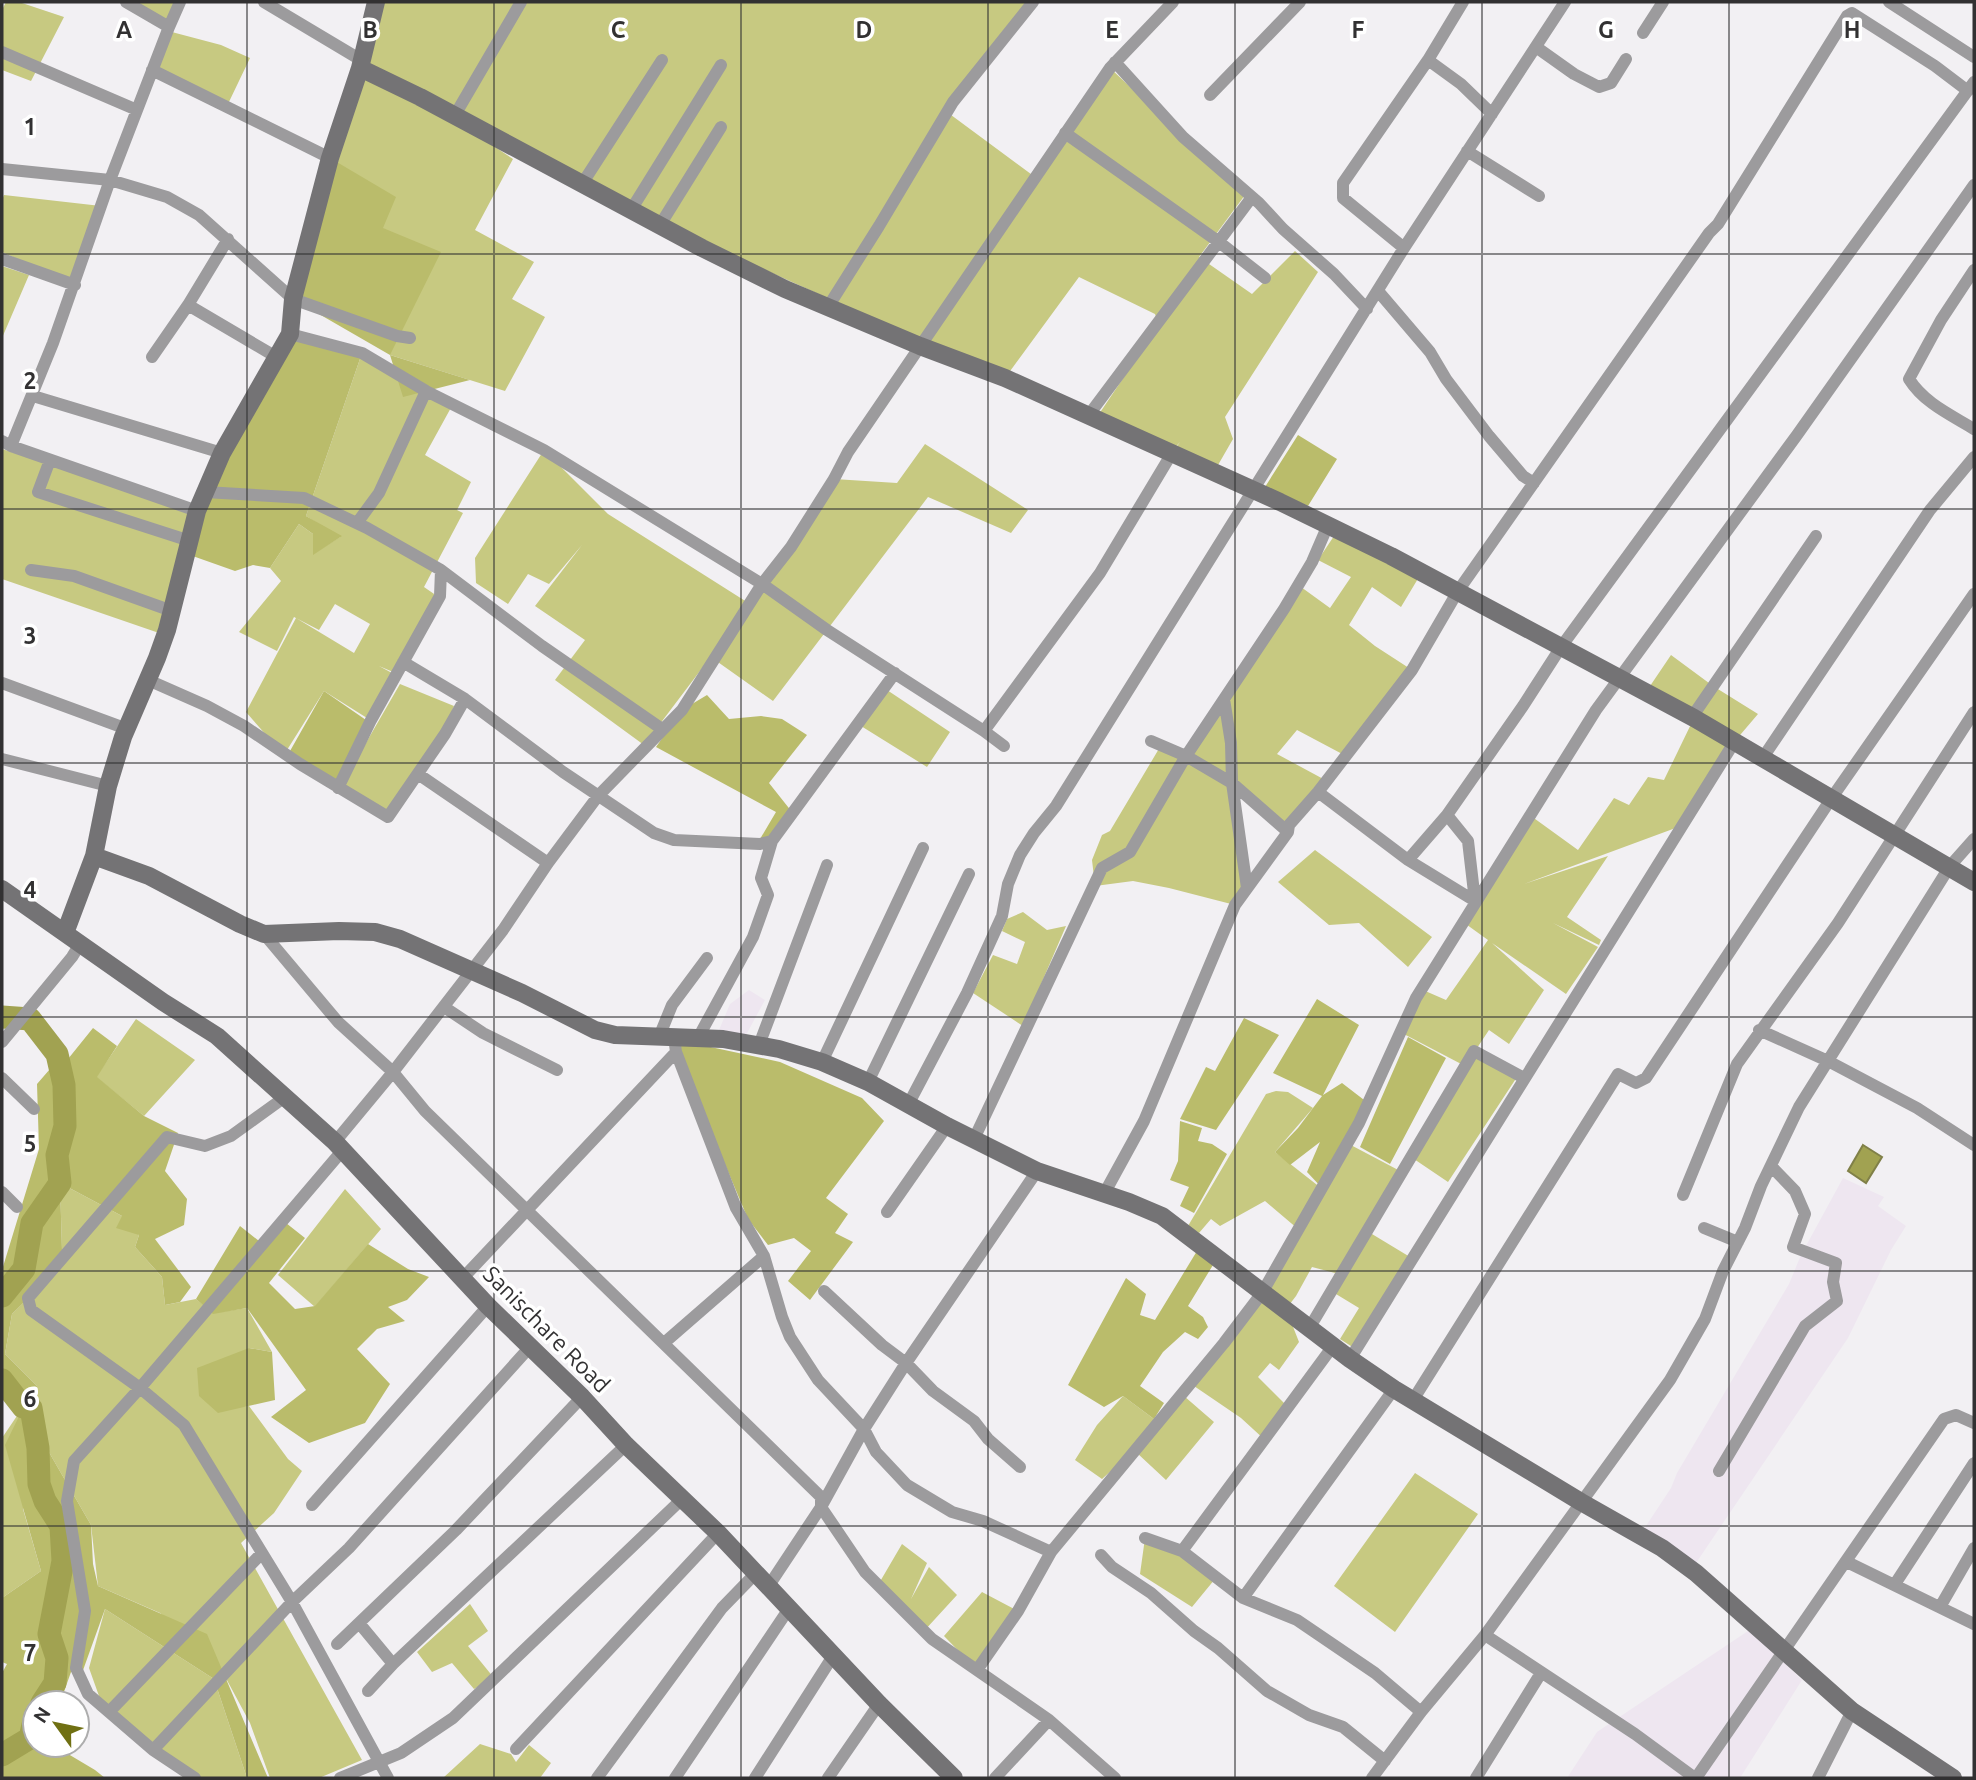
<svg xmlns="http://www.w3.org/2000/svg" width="1976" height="1780" viewBox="0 0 1976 1780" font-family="Ubuntu,sans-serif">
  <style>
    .built { fill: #eee6f0 }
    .green { fill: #c7c981 }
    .forest { fill: #babc6b }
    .water { fill: #a1a251; stroke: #808048; stroke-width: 2 }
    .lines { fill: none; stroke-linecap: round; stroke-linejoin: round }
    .river { stroke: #a1a251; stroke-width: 23 }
    .street { stroke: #9c9b9d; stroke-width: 12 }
    .secondary { stroke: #747375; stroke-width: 18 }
    .grid { fill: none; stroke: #323132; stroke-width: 2; stroke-opacity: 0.55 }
    .labels { text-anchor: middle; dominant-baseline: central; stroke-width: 7; stroke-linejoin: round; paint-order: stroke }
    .street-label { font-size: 23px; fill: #323132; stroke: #fff }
    .grid-label { font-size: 23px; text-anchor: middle; font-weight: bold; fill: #323132; stroke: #fff; stroke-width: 7; stroke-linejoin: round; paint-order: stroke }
  </style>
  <rect width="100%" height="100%" fill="#f2f0f3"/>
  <!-- built -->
  <path class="built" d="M 749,990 L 765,1000 L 746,1035 L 719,1030 L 730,1004 Z
    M 1843,1178 L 1884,1197 L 1878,1206 L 1906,1226 L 1891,1250 L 1848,1338 L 1696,1563 L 1642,1532 L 1671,1488 L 1677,1473 L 1789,1284 L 1801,1255 Z
    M 1751,1629 L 1802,1680 L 1740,1778 L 1567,1778 L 1597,1732 Z"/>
  <!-- green -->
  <path class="green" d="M 6,2 L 19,2 L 64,17 L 31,81 L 2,70 L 2,10 Z
    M 119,2 L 181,2 L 168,31 L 221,45 L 250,58 L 227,106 L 152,70 L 167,31 Z
    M 376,2 L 1034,2 L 947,112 L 1035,177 L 1110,68 L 1245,195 L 1199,257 L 1252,294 L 1295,251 L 1318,272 L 1225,417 L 1233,439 L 1214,472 L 1172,453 L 1180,442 L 1171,452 L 1097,417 L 1159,325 L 1155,314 L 1079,277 L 1005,378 L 661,223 L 428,102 L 513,159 L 475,230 L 534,262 L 512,299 L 545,317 L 505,391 L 390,355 L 383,228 L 330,158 Z
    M 4,195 L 101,206 L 75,285 L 2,252 L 2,200 Z
    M 2,266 L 29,275 L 2,338 Z
    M 362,353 L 453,404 L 425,455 L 471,482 L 457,510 L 463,513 L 424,587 L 437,596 L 393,672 L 379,666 L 392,673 L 367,718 L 324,691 L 287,750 L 267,736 L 246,712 L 296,618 L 354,653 L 370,624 L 335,604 L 319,630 L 294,617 L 277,651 L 239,632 L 281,581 L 270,568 L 299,524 L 313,534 L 313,554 L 340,537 L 306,516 Z
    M 925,444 L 1028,510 L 1011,533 L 928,497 L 773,701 L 715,660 L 743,614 L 644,745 L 555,680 L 585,640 L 535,606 L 582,545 L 549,584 L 528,574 L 508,604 L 476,583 L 475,558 L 544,450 L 608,514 L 750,604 L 834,479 L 897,483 Z
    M 2,449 L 197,511 L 159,633 L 2,579 Z
    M 1338,530 L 1422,572 L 1401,607 L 1372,587 L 1349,625 L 1375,646 L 1412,670 L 1346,756 L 1297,730 L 1277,754 L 1327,781 L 1286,829 L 1234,789 L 1242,885 L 1235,905 L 1169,888 L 1133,881 L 1095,886 L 1092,860 L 1102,835 L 1110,831 L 1160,747 L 1187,761 L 1301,587 L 1330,608 L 1351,577 L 1318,560 Z
    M 1671,655 L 1713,686 L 1758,714 L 1735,741 L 1681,826 L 1524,884 L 1608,856 L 1567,917 L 1601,940 L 1599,945 L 1553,923 L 1598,947 L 1566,994 L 1492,943 L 1544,990 L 1509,1044 L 1489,1030 L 1475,1051 L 1517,1077 L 1448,1182 L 1411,1157 L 1465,1066 L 1400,1032 L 1423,990 L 1446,1000 L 1488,940 L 1463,922 L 1531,816 L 1578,850 L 1614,798 L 1629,805 L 1648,777 L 1664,780 L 1694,718 L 1646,692 Z
    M 400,684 L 454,706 L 443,732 L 384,813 L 341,786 Z
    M 887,690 L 950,732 L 927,767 L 861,726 Z
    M 1315,850 L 1432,937 L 1408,967 L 1359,923 L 1329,925 L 1278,882 Z
    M 1023,912 L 1047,930 L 1066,926 L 1023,1026 L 973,993 L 993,955 L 1017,964 L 1025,942 L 1002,931 L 1007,919 Z
    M 136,1019 L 195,1060 L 144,1116 L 96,1077 Z
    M 1276,1091 L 1288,1092 L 1313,1108 L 1275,1152 L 1321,1188 L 1347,1143 L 1402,1172 L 1367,1231 L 1410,1257 L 1354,1348 L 1340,1339 L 1359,1308 L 1331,1291 L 1335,1273 L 1312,1267 L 1296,1296 L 1286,1309 L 1299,1342 L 1279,1370 L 1270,1363 L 1258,1377 L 1289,1408 L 1265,1440 L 1241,1418 L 1194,1386 L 1298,1229 L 1265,1201 L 1220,1226 L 1211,1219 L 1199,1233 L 1188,1226 L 1266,1094 Z
    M 60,1183 L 122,1216 L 139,1235 L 135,1247 L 162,1277 L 165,1305 L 196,1299 L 213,1313 L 247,1308 L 272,1352 L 249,1348 L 213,1408 L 249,1406 L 288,1459 L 302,1471 L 274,1513 L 241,1543 L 362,1760 L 319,1778 L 270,1778 L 250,1723 L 214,1656 L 160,1613 L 98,1586 L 91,1525 L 35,1428 L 37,1386 L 5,1354 L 12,1314 L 54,1273 L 62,1250 Z
    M 345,1189 L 381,1229 L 315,1307 L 278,1275 Z
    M 1123,1396 L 1154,1419 L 1133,1451 L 1102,1479 L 1075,1460 L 1097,1425 Z
    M 1184,1396 L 1214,1422 L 1166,1480 L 1137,1453 Z
    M 23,1407 L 23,1509 L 41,1571 L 2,1598 L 2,1438 Z
    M 1415,1473 L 1478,1514 L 1395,1632 L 1334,1586 Z
    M 1145,1538 L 1182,1553 L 1215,1579 L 1192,1607 L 1140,1574 Z
    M 902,1544 L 927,1563 L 911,1599 L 929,1567 L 957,1595 L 924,1631 L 878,1585 Z
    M 982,1592 L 1018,1611 L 977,1670 L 944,1636 Z
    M 470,1604 L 488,1631 L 468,1646 L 494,1678 L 474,1689 L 452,1663 L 432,1672 L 417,1652 Z
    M 105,1609 L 214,1679 L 247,1778 L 195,1778 L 104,1710 L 89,1668 Z
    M 480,1744 L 511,1754 L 516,1762 L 529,1745 L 551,1763 L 540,1778 L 443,1778 Z"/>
  <!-- forest -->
  <path class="forest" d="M 330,158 L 396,197 L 383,228 L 441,252 L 390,355 L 470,380 L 403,397 L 390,355 L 293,299 Z
    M 290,334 L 362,353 L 306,516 L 342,536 L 313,555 L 313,534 L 299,524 L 270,568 L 253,565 L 235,571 L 187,554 L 195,522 Z
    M 1298,435 L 1337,459 L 1308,506 L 1265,487 Z
    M 324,691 L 366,720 L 338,783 L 290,751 Z
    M 707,695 L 729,719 L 761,716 L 782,719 L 807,735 L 769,783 L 792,812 L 772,841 L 760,839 L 776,812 L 656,747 L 682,710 Z
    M 1317,999 L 1359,1025 L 1323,1095 L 1342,1083 L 1368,1103 L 1322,1188 L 1307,1172 L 1320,1142 L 1290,1165 L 1275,1152 L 1298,1128 L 1322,1096 L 1273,1073 Z
    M 1244,1018 L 1279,1035 L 1216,1130 L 1180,1119 L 1206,1067 L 1215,1071 Z
    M 93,1028 L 117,1046 L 97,1077 L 144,1116 L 178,1133 L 165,1171 L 187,1199 L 184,1225 L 155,1239 L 191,1287 L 180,1302 L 165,1305 L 162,1277 L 135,1247 L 139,1235 L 116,1228 L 122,1216 L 60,1183 L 62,1250 L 54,1273 L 12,1314 L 5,1354 L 37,1386 L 35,1428 L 91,1525 L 93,1564 L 98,1586 L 207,1634 L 268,1778 L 247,1778 L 214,1679 L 105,1609 L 82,1673 L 71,1672 L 60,1703 L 35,1703 L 35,1745 L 53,1745 L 95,1770 L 105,1778 L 2,1778 L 2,1673 L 7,1664 L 2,1662 L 2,1598 L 41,1571 L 5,1445 L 23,1408 L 2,1382 L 2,1270 L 39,1149 L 37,1084 L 63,1054 L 68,1059 Z
    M 1408,1037 L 1446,1058 L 1390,1164 L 1360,1147 Z
    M 692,1043 L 780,1062 L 862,1098 L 884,1121 L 826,1198 L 848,1214 L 835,1233 L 853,1242 L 810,1300 L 788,1281 L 811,1251 L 794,1238 L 768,1245 L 748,1219 L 678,1053 L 680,1045 Z
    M 1180,1121 L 1202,1128 L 1198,1141 L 1212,1144 L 1227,1154 L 1194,1213 L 1180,1206 L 1189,1187 L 1170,1180 L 1178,1161 Z
    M 286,1223 L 305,1238 L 269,1283 L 295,1309 L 315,1306 L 368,1244 L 408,1269 L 429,1277 L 407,1300 L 388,1307 L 405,1321 L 377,1329 L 357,1349 L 390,1384 L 365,1423 L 309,1443 L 271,1417 L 306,1390 L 247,1308 L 213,1314 L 196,1299 L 240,1226 L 259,1241 Z
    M 1197,1251 L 1213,1265 L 1188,1306 L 1203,1317 L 1208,1327 L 1198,1339 L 1185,1332 L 1163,1352 L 1140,1386 L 1164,1403 L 1154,1419 L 1123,1396 L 1104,1407 L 1068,1385 L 1126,1278 L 1146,1294 L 1140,1315 L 1155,1320 Z
    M 249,1348 L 272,1352 L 275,1400 L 218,1413 L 199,1396 L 197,1368 Z"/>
  <!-- water -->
  <path class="water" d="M 1863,1145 L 1882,1157 L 1866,1183 L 1848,1171 Z"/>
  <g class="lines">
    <!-- river -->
    <path class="river" d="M 2,1017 L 30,1019 L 57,1054 L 64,1085 L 65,1126 L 57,1155 L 60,1183 L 32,1223 L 24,1269 L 2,1296
      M 2,1380 L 23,1407 L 31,1408 L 38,1448 L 39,1484 L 45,1501 L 61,1526 L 63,1561 L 49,1634 L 57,1658 L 55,1683 L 42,1703
      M 2,1755 L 30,1738 L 35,1716"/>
    <!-- street -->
    <path class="street" d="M 126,2 L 169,27 L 180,2
      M 264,2 L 361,60
      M 1463,2 L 1428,60 L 1461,84 L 1492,114
      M 1889,2 L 1974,57
      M 1643,33 L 1663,2
      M 1536,47 L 1574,74 L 1599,87 L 1611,83 L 1626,59
      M 2,52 L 137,110
      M 1115,62 L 1183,137 L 1259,203 L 1283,229 L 1334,274 L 1367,309
      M 152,70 L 330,158
      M 1210,95 L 1300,2
      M 455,115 L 521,2
      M 1065,133 L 1219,242 L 1265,278
      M 1467,151 L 1539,196
      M 2,169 L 110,180 L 167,197 L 199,215 L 293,299 L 397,336 L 410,338
      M 582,184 L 662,60
      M 631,210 L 721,65
      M 660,225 L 721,127
      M 1404,248 L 1343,198 L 1343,183 L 1428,60
      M 2,259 L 75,285
      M 1974,270 L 1941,320 L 1909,379 C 1924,403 1951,415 1974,429
      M 1378,291 L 1430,352 L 1446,379 L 1489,436 L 1523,476 L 1534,483
      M 188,305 L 278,358
      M 828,307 L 879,226 L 953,102 L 1033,2
      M 290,334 L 362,353 L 426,391 L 544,450 L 762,584 L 827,630 L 984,731 L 1004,746
      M 152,357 L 188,305 L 228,239
      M 33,396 L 222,453
      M 1088,416 L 1252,197
      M 2,441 L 11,446 L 197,511
      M 11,446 L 53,343 L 110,180 L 169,27
      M 50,460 L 38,492 L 190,541
      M 205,492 L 304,498 L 367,528 L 441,570 L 542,646 L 662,729
      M 357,523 L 379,493 L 426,391
      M 31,570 L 74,576 L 172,611
      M 403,662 L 465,699 L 563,772 L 654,833 L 674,840 L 760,844 L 772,841 L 895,673
      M 148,680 L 207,706 L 244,726 L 300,764 L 388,817 L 445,734 L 465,699
      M 2,683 L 127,729
      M 1224,699 L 1231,743 L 1232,783
      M 1692,717 L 1816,536
      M 984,731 L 1100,573 L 1172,453
      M 1151,741 L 1186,756 L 1232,783
      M 2,759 L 108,786
      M 1762,759 L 1930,510 L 1974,457
      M 418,774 L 548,863
      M 338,788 L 371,720 L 440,596 L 441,570
      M 1318,792 L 1408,860 L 1475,901 L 1468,841 L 1447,815 L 1408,860
      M 1447,815 L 1523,706 L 1561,647 L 1974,82
      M 1247,888 L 1232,783 L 1288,832
      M 264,934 L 338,1022 L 393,1072 L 425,1111 L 821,1497 L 821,1507
      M 444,1007 L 483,1033 L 557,1070
      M 1759,1030 L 1828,1061 L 1917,1108 L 1974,1145
      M 659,1037 L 672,1005 L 707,958
      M 674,1037 L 676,1052 L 736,1208 L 764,1256 L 782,1317 L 790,1337 L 818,1380 L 864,1429 L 876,1452 L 907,1485 L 952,1512 L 983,1521 L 1051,1552
      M 698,1038 L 753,937 L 768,895 L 761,878 L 772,841
      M 2,1042 L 72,957 L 80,944
      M 759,1045 L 827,865
      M 822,1062 L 923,848
      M 2,1078 L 34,1109
      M 868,1082 L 969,874
      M 285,1097 L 231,1136 L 205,1146 L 167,1137 L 28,1298 L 31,1310 L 140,1388 L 184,1425 L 292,1602 L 388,1778
      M 908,1105 L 967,993 L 1002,916 L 1008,884 L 1020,855 L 1034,833 L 1056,806 L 1404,248 L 1565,2
      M 974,1139 L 1102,868 L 1130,852 L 1186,756 L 1284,609 L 1312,562 L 1328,525
      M 335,1142 L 393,1072 L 503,930 L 548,863 L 598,796 L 682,710 L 762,584 L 791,547 L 834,479 L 848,452 L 1110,68 L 1173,2
      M 2,1192 L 17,1207
      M 1104,1194 L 1144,1121 L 1235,905 L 1288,832 L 1289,825 L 1318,792 L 1412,670 L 1458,591 L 1709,233 L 1718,224 L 1847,16 L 1852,13 L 1935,66 L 1968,91
      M 1683,1195 L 1737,1064 L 1838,923 L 1974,712
      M 887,1212 L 947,1126
      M 1704,1228 L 1738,1242
      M 462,1279 L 676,1052
      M 824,1291 L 882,1345 L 906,1363 L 933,1391 L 974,1421 L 988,1439 L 1020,1467
      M 1310,1327 L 1474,1051 L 1524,1078
      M 664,1343 L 764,1256
      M 1350,1359 L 1735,741
      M 1413,1400 L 1618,1074 L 1636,1083 L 1646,1078 L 1831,799 L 1974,594
      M 1719,1471 L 1805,1326 L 1837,1301 L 1833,1282 L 1836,1263 L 1793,1247 L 1805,1214 L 1795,1191 L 1771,1166
      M 312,1505 L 488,1306
      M 821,1507 L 864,1429 L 906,1363 L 1037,1171
      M 1145,1538 L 1182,1551 L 1243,1598 L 1297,1620 L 1375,1673 L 1421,1712
      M 1182,1551 L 1333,1346
      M 1101,1555 L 1112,1567 L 1151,1593 L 1194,1631 L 1218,1648 L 1267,1691 L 1309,1715 L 1343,1727 L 1385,1761
      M 1847,1562 L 1974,1624
      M 1895,1584 L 1974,1463
      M 768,1587 L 821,1507 L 865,1572 L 932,1639 L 1049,1720 L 1115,1778
      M 1243,1598 L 1394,1389
      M 1940,1607 L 1974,1548
      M 359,1623 L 393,1664
      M 1485,1635 L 1635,1734 L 1695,1778
      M 337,1644 L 456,1530 L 582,1397
      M 977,1670 L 1018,1611 L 1051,1552 L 1224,1343 L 1262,1293 L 1359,1123 L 1416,998 L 1596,710 L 1797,435 L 1974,185
      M 368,1691 L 393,1664 L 626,1445
      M 109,1712 L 262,1553
      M 516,1749 L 718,1533
      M 153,1750 L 292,1602 L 349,1548 L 529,1348
      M 195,1778 L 153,1750 L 88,1694 L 76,1668 L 85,1611 L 67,1501 L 74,1461 L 140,1388 L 342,1151
      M 340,1778 L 401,1753 L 453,1718 L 682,1499
      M 597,1778 L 722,1608 L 755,1574
      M 675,1778 L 790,1607
      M 755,1778 L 833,1656
      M 828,1778 L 879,1704
      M 995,1778 L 1049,1720
      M 1372,1778 L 1421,1712 L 1485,1635 L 1670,1380 L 1705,1319 L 1723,1271 L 1745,1228 L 1761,1186 L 1799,1107 L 1950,866 L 1974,839
      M 1476,1778 L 1541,1673
      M 1696,1778 L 1944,1419 L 1956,1415 L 1974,1423
      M 1818,1778 L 1852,1711"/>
    <!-- secondary -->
    <path class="secondary" d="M 360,68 L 420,97 L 702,248 L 785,289 L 920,346 L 1005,378 L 1280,502 L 1391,556 L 1694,718 L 1974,882
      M 94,856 L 149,876 L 240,924 L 264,934 L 339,931 L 375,932 L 400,939 L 522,993 L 595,1030 L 615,1035 L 723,1039 L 779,1049 L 822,1062 L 868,1082 L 947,1126 L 1037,1171 L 1129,1202 L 1162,1216 L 1350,1359 L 1394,1389 L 1581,1502 L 1662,1548 L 1696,1573 L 1852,1711 L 1953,1778
      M 2,889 L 163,1002 L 217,1036 L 335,1142 L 488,1306 L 582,1397 L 626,1445 L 718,1533 L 879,1704 L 954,1778
      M 65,933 L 94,856 L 108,786 L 123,737 L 157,658 L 167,630 L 197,511 L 222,453 L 290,334 L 293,299 L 330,158 L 360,68 L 376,2"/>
  </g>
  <!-- grid -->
  <path class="grid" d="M 247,2 L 247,1778M 494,2 L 494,1778M 741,2 L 741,1778M 988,2 L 988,1778M 1235,2 L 1235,1778M 1482,2 L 1482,1778M 1729,2 L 1729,1778M 2,254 L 1974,254M 2,509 L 1974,509M 2,763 L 1974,763M 2,1017 L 1974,1017M 2,1271 L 1974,1271M 2,1526 L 1974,1526"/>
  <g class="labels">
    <!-- street labels -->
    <g class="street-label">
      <text transform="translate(547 1329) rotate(45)">Sanischare Road</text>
    </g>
  </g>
  <g class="grid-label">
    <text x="124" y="38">A</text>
    <text x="370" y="38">B</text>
    <text x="618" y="38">C</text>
    <text x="864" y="38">D</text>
    <text x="1112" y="38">E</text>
    <text x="1358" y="38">F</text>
    <text x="1606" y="38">G</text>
    <text x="1852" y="38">H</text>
    <text x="30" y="135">1</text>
    <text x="30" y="389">2</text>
    <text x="30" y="644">3</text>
    <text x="30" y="898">4</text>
    <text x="30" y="1152">5</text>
    <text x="30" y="1407">6</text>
    <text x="30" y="1661">7</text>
  </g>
  <!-- border -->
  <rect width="1976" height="1780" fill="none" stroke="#323132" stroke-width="7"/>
  <!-- north arrow -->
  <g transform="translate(56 1724) rotate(303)"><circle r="33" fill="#ffffff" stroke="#adadad" stroke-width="2"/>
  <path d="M0-5L12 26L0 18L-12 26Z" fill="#707013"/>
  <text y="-10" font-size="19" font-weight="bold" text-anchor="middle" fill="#323132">N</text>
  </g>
</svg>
